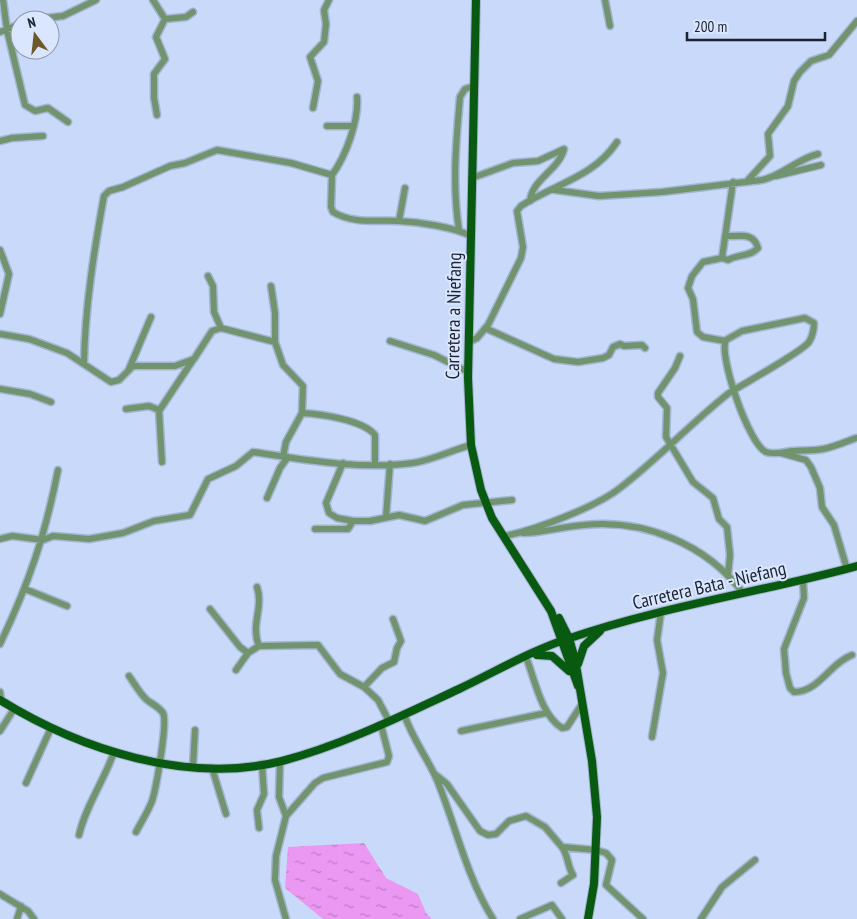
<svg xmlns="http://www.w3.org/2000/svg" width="857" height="919" viewBox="0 0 857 919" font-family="'PT Sans Narrow',sans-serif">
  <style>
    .water { fill: url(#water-ripples) }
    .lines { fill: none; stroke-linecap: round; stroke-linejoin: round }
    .minor-casing { stroke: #a5b4d1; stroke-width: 9 }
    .major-casing { stroke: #a5b4d1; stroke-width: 10 }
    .minor { stroke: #71946f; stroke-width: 6 }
    .major { stroke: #095a11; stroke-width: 8 }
    .labels { text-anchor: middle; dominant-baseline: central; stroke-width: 4; stroke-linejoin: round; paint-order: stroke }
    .street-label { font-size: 19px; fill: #1b2231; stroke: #d9e6fe }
  </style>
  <defs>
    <pattern id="water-ripples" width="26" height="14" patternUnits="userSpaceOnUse" patternTransform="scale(1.25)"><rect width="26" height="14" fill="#ea98f1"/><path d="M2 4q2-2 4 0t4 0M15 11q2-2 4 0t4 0" fill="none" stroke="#bd7cc4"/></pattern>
  </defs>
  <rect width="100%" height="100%" fill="#c8d9f9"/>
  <!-- water -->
  <path class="water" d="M 364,843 L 386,878 L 418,894 L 426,913 L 432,919 L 323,919 L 285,888 L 288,847 Z"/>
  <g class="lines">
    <defs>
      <path id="minor" d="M 3,0 L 7,30 L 25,105 L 35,111 L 48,108 L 68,122
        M 153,0 L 165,19 L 156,37 L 165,59 L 154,74 L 154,98 L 157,115
        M 605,0 L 610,26
        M 165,19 L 186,17 L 193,12
        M 29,20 L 63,16 L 96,0
        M 0,32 L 20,24
        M 357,97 C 359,120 346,156 332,175 L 331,207 L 333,212 C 353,224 376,220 398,221 C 418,222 454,227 471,236
        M 313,108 L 318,81 L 310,57 L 324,42 L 326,24 L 324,10 L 329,0
        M 327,126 L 353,126
        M 0,141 L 12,138 L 43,136
        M 776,176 L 821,165
        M 472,178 L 513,163 L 538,161 L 564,149 C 559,170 532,179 530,201
        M 748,180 L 770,156 L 768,134 L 788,106 L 794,81 L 800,72 L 811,61 L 829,55 L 857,21
        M 555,190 L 599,196 L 662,192 L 762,180 C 782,176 797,159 818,154
        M 399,221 L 405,188
        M 459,230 C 452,186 456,142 460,97 L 465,89 L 474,86
        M 0,250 L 9,274 L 0,314
        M 722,258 L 728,260 C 738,254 750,257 758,248 C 753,231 739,237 725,236
        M 208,276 L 213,286 L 214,312 L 221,328
        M 271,286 L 275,313 L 275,342
        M 485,328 L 554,359 L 578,362 L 603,358 L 609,355 L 613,347 L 620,344 L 624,346 L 642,345 L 645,348
        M 0,334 L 29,339 L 67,353 L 111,382 L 119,380 L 133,366 L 175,366 L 194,359 L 212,331 L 221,328 L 275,342 L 283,365 L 303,386 L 302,413 L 286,442 L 283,457
        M 390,341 L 434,355 L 468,372
        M 725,341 L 703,337 L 697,332 L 693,299 L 688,288 L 692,276 L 703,262 L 722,258 L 733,182
        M 469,342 L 477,338 L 488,325 L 521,258 L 523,247 L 517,211 L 521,206 C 554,184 593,178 617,142
        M 680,356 L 675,368 L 658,393 L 658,397 L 667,408 L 666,437 L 693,482 L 713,498 L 719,519 L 727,527 L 730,555 L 728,574
        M 84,363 C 85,307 94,251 104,196 L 109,191 L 123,187 L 170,166 L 185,163 L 217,150 L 291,163 L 332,175
        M 129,369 L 151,317
        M 0,389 L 30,394 L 51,402
        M 126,409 L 149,406 L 159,410
        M 302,413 C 321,414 363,420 375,435 L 375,464
        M 781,453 L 806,460 L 811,467 L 820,488 L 822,507 L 834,525 L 847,569
        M 162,462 L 159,411 L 193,360
        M 343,463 L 326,503 L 329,513 L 337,518 L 353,521 L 370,521 L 399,515 L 425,521 L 463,505 L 512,500
        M 267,498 L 280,468 L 288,457
        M 386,517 L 390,464
        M 315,529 L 348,529 L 353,521
        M 523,533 C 544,533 564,526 584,525 C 645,519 706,544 743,593
        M 505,536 C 535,530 596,507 620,488 C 658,459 691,423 729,393 L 734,390 C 747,382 803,351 809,342 C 812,337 814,329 814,323 L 805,318 L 742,331 L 726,340 C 718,355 749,445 766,452 C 774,455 784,452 792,451 C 803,450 813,451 823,449 C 834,447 845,442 856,438
        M 0,539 L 12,536 L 43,540 L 53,536 L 89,539 L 123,533 L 154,521 L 190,515 L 208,479 L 236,466 L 253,452 C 305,460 360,470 413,463 C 433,460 452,450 471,445
        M 803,580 L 804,598 L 784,649 L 786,673 L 790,688 L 794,692 C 819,692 830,663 852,655
        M 257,587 C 264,608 250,625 259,646
        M 25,589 L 67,606
        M 210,609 L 240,647 L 248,653
        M 0,644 C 29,583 45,536 58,470
        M 526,657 C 535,680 541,715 562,728 L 567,727 L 582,704
        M 236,670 L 248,653 L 259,646 L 318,645 L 340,674 L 364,687 L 378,700 L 389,721
        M 129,676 C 134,683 140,694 147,700 C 152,704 159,707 163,713 C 168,722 156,789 152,801 C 148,812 141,822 136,832
        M 364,687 L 382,668 L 394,662 L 397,648 L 401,641 L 393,619
        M 0,692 L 1,700
        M 404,714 C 412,738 427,757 437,780 C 456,826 466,876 493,919
        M 0,731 L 14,709
        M 461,731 L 546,713
        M 652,737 L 663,673 L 657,640 L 661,612
        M 280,762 L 279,797 L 286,816 L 276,856 L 275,880 L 286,919
        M 193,766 L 195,730
        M 212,768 L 226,814
        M 436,775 L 447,784 L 480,831 L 488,835 L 496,834 L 509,821 L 526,816 L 545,827 L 562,847
        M 26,783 L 51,728
        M 286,816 L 315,783 L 323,778 L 387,762 L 389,756 L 381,725
        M 259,828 L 257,810 L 264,794 L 262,764
        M 79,835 C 86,805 104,781 114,752
        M 561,883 L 573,875 C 567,866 569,857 562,847 L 596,850 L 606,853 L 612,860 L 606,885 L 643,919
        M 0,894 L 28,911 L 34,919
        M 17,919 L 21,906
        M 520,919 L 552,905 L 562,919
        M 701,919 L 722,887 L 755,860"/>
      <path id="major" d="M 476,0 L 468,378 L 471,445 L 481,490 L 492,518 L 551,611 L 578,686
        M 559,618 L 569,638 L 575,659 L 592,761 L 597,817 L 594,884 L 588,919
        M 537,655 L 552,656 L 569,671
        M 578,664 L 584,646 L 600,631
        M 0,700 C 79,749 188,785 282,761 C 343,745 401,716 459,689 C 495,672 532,650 570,638 C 664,606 762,592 857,566"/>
    </defs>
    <!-- minor casing -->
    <use href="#minor" class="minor-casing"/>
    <!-- major casing -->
    <use href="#major" class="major-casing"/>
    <!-- minor -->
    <use href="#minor" class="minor"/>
    <!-- major -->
    <use href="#major" class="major"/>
  </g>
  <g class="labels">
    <!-- street labels -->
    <g class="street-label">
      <text transform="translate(453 316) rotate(-89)">Carretera a Niefang</text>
      <text transform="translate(709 585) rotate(-13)">Carretera Bata - Niefang</text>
    </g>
  </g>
  <!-- north arrow -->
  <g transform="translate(35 35) rotate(345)"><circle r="24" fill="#d9e6fe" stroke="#8d98ac"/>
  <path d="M0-4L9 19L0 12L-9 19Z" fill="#6f5828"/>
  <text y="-8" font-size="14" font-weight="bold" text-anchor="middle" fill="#1b2231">N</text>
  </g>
  <!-- scale -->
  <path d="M687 32v8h138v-8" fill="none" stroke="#1b2231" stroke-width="2.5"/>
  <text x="694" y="32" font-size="15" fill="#1b2231" stroke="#d9e6fe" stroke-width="4" paint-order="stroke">200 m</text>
</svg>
